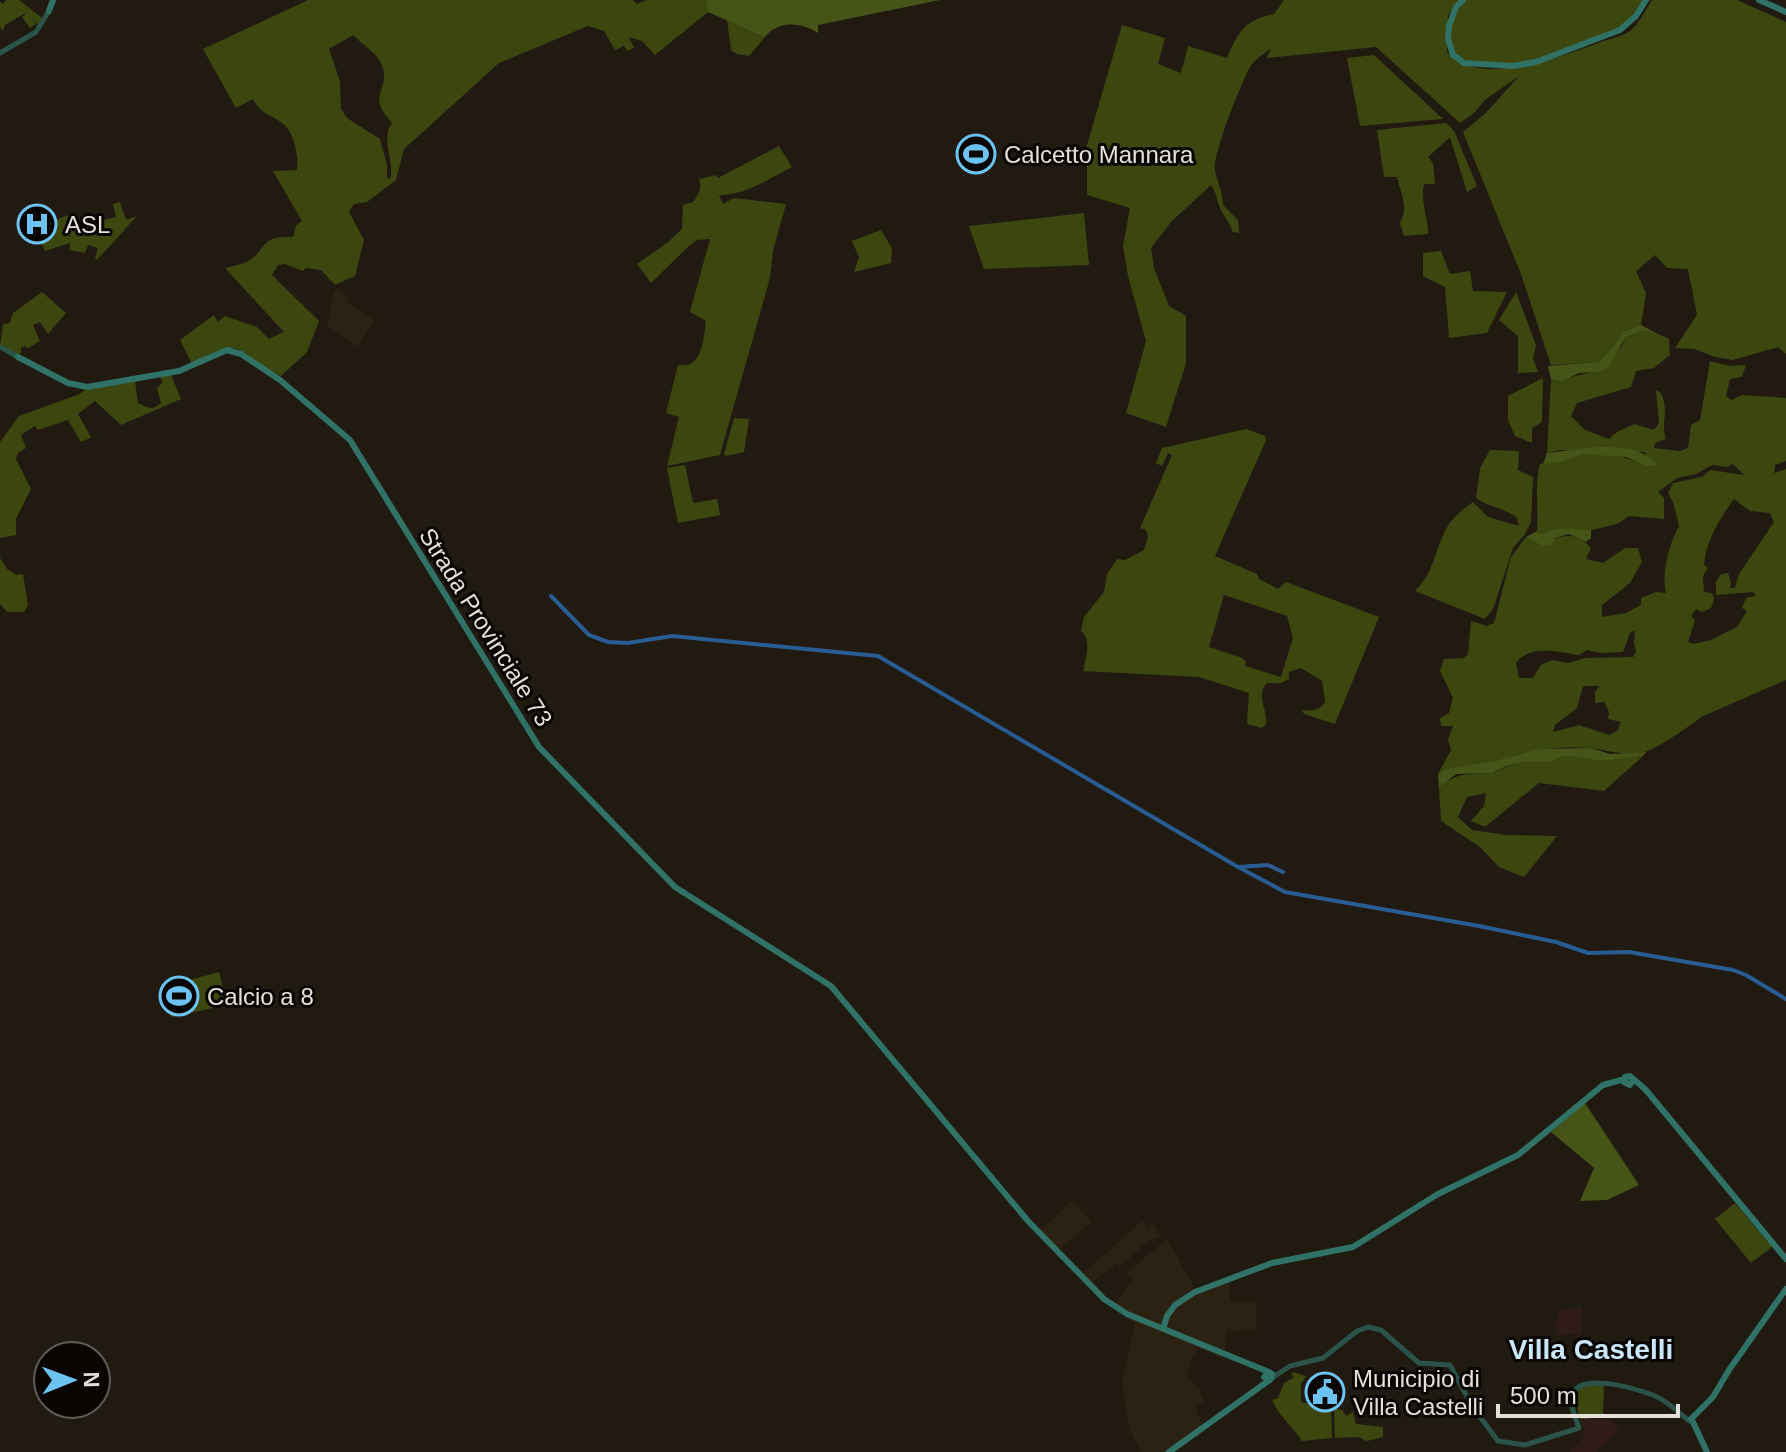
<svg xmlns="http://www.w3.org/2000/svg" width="1786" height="1452" viewBox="0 0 1786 1452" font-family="Helvetica,sans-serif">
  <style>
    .built { fill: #2c2214 }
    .education { fill: #2f1c19 }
    .green { fill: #3c4710; fill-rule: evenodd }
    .forest { fill: #475418 }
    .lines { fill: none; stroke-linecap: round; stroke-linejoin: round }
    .canal { stroke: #2a5c94; stroke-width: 4 }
    .tertiary { stroke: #2c534a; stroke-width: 5 }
    .secondary { stroke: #307265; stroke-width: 6 }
    .labels { text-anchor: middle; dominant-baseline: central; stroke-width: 6; stroke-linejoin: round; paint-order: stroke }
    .poi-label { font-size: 24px; fill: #e4e0da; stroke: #080503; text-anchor: start }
    .street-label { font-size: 24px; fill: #e4e0da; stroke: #080503 }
    .quarter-label { font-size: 28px; font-weight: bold; fill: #c9e7f9; stroke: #080503 }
  </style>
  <rect width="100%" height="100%" fill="#201a11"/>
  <!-- built -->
  <path class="built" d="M 337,288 L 350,299 L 348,302 L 374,320 L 358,347 L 327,326 L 333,293 Z
    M 1072,1200 L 1092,1222 L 1059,1249 L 1040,1231 Z
    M 1142,1221 L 1148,1228 L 1154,1224 L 1161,1237 L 1150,1239 L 1120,1267 L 1116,1263 L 1091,1284 L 1082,1274 Z
    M 1167,1239 L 1195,1289 L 1230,1276 L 1229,1302 L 1256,1302 L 1256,1330 L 1226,1331 L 1225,1353 L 1221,1358 L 1199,1348 L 1192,1357 L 1187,1375 L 1198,1388 L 1204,1401 L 1195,1407 L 1202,1425 L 1164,1452 L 1141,1452 L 1129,1427 L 1122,1381 L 1135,1323 L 1112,1307 L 1133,1279 L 1127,1273 Z"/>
  <!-- education -->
  <path class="education" d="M 1582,1307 L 1582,1334 L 1556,1335 L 1557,1311 Z
    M 1580,1419 L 1607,1419 L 1619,1428 L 1597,1452 L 1569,1452 L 1583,1438 L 1584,1429 Z"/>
  <!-- green -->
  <path class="green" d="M 6,0 L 19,0 L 42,18 L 38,25 L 32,17 L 36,24 L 30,28 L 22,17 L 27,12 L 5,25 L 3,31 L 0,27 L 0,2 L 3,4 Z
    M 308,0 L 633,0 L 637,4 L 646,0 L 940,0 L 815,25 L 809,21 L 769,23 L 758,34 L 765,37 L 749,56 L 737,54 L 731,50 L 727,20 L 708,12 L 655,55 L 642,41 L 629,37 L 634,48 L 627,51 L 624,46 L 615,50 L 604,31 L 588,26 L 499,63 L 404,149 L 396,180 L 367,202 L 354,204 L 349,212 L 364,240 L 355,276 L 335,285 L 321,270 L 306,268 L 303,271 L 285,264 L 278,265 L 272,275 L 319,321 L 307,352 L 281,376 C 234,356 249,331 192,364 L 180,340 L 214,315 L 218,322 L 225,316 L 257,327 L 269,339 L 284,332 L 225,268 C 233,266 244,264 250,260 C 269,246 260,236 293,237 L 296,226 L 302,221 L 273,171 L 297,170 C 299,156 294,131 282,123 C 271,115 259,113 253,99 L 236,108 L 203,49 ZM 353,35 C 363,46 379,53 383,68 C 389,92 366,95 392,123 C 380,139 395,161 390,179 L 387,178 L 387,165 L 380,139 L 347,118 L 341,109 L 340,81 L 329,49 Z
    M 1284,0 L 1458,0 L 1448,16 L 1447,52 C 1476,89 1564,56 1601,42 C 1610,39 1623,36 1630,31 C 1639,24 1646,9 1652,0 L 1737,0 L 1786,22 L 1786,354 L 1778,347 L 1733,360 L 1715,357 L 1694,349 L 1675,348 L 1697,315 L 1688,269 L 1667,268 L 1655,255 L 1636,271 L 1646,293 L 1641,325 L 1622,332 L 1613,347 L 1598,362 L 1551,365 L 1521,274 L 1463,132 L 1486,113 L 1519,76 L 1486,99 L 1474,113 L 1460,123 L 1376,47 L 1267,58 L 1271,47 C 1266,54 1257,57 1252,64 C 1243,77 1212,156 1215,170 C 1217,182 1223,192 1223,205 L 1238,220 L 1239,233 L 1233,232 C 1230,224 1226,219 1222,212 C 1217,203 1217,193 1211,185 L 1172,221 L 1151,248 L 1154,268 L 1169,306 L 1186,316 L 1186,363 L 1166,427 L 1126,413 L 1146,341 L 1128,276 L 1123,246 L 1130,208 L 1087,195 L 1087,145 L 1122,25 L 1165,38 L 1158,64 L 1181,73 L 1188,46 L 1227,58 C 1238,32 1244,20 1274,14 Z
    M 1464,0 L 1644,0 L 1624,26 L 1524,64 L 1472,63 L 1457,59 L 1453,55 L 1449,28 L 1456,10 Z
    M 1374,55 L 1443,119 L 1360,126 L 1347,58 Z
    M 1446,123 L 1454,131 L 1477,186 L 1467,192 L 1450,137 L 1428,157 L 1433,163 L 1435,184 L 1424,184 C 1420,201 1428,217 1428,234 L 1404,236 L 1400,223 C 1409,207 1401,194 1397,177 L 1384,177 L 1377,130 Z
    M 779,146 L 792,167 C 772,177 744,196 719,195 L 723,204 L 734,198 L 786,204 L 773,251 L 770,278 L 720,455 L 667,466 L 679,417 L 666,413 L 678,365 C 703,369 703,340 706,321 L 690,312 L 710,239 L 697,240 L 690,245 L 651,283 L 637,264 L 667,243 L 682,229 L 683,205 L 693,202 C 699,194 702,189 699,179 L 716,175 L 718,178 Z
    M 120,202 L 126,220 L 137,216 L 97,260 L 95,258 L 98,248 L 88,245 L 85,253 L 70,250 L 70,243 L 45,251 L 35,229 L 68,215 L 70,220 L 78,217 L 80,225 L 116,217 L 113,204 Z
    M 1084,213 L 1089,265 L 984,269 L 969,226 Z
    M 881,230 L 892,248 L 891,263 L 854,272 L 859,257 L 852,241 Z
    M 1441,251 L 1450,274 L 1470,271 L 1473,291 L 1507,292 L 1487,333 L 1449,338 L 1445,287 L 1423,276 L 1423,253 Z
    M 42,292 L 66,313 L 48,334 L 40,322 L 33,325 L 40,341 L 27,349 L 26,346 L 21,348 L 21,353 L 18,355 L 0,346 L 3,324 L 10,323 L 13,313 Z
    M 1516,292 L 1536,345 L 1533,358 L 1538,372 L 1518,373 L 1518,336 L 1499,320 Z
    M 1641,331 L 1654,332 L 1669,339 L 1670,355 L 1654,368 L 1636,371 L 1631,387 L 1577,403 L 1571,416 L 1585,430 L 1609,439 L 1617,432 L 1634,424 L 1654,430 L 1659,423 L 1656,390 L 1661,393 C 1670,415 1660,419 1666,439 L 1655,443 L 1654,448 L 1680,451 L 1688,448 L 1691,425 L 1700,420 L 1710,361 L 1730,366 L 1746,365 L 1742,377 L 1730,379 L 1726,396 L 1732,400 L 1742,395 L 1786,398 L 1786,461 L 1775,465 L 1774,473 L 1786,469 L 1786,680 L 1701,717 C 1692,725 1655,750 1644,752 C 1624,756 1607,750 1589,748 C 1552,744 1520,755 1486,763 C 1469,767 1454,767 1438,774 L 1451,750 L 1448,740 L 1453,726 L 1441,726 L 1440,718 L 1449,713 L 1453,698 L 1440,671 L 1444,659 L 1464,658 L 1468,654 L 1471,621 L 1487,626 L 1494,623 L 1511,557 L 1526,537 L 1542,546 C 1559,535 1576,530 1591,548 L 1586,559 L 1603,563 L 1625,548 L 1638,548 L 1642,562 L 1630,583 L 1602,605 L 1602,617 L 1626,613 L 1641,605 L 1641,598 L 1656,592 L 1666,593 C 1661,573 1669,544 1679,526 L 1673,502 L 1668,493 L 1673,483 L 1702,477 L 1710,470 L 1744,475 L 1733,464 L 1727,467 L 1712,465 L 1696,474 L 1677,478 L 1658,492 L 1664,498 L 1664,519 L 1629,516 L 1617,524 L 1588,531 L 1556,528 L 1540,534 L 1537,531 C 1539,508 1534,486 1540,464 C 1556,462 1570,455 1584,454 C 1606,451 1627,457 1646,466 L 1645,452 L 1560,450 L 1547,453 L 1551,379 C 1566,381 1580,373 1597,372 L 1622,346 L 1625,338 ZM 1734,499 L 1750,511 L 1770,513 L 1774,522 L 1739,574 L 1735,588 L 1730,588 L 1731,582 L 1728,573 L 1721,574 L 1716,582 L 1716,595 L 1754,592 L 1755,596 L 1746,598 L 1742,608 L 1747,611 L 1737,627 L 1711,640 L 1693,644 L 1688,642 L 1695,620 L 1691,616 L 1696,609 L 1702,612 L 1711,608 L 1714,599 L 1712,593 L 1704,592 L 1703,576 L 1708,568 L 1704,565 C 1706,541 1720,518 1734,499 ZM 1635,630 L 1634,643 L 1636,652 L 1633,657 L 1585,658 L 1568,663 L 1552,660 L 1541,665 L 1533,678 L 1519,678 L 1516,663 C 1530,644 1559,652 1579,655 L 1587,650 L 1601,653 L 1623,652 L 1630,633 ZM 1583,686 L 1600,686 L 1595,692 L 1595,703 L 1604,702 L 1609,712 L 1608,719 L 1621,722 L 1618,730 L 1609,735 L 1579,725 L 1553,732 L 1555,725 L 1577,708 Z
    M 171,375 L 181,399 L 121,425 L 95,401 L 78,414 L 91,437 L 101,433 L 81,442 L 68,420 L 38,430 L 35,426 L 21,435 L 26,448 L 18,453 L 16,459 L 31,489 L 16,519 L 16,535 L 0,538 L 0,442 L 19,416 L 80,394 L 87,388 L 135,381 L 138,403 C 148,408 152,411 161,403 L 157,388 L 163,382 L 159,376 Z
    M 1543,378 L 1542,422 L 1532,428 L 1532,443 L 1515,436 L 1508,420 L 1508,396 Z
    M 734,418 L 749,419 L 744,452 L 726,456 L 724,454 Z
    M 1246,429 L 1265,436 L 1266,440 L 1215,556 L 1257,574 L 1259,579 L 1278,589 L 1286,582 L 1379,617 L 1335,724 L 1304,714 L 1302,710 C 1312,711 1319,711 1325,702 L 1322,681 L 1301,668 L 1289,672 L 1289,679 L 1281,683 L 1267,683 C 1255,696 1268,709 1266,724 L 1262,728 L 1247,724 L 1249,693 L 1199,677 L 1083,671 C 1086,657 1092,641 1081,631 L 1084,617 L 1104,592 L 1107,574 L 1117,559 L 1125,560 L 1144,550 L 1148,537 L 1146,530 L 1140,528 L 1172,455 L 1168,453 L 1162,466 L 1156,463 L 1162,448 ZM 1224,595 L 1287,616 L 1293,638 L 1281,677 L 1245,666 L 1246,662 L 1242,658 L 1209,647 Z
    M 1490,450 L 1519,451 L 1518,470 L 1533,477 L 1531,522 L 1525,534 L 1513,548 L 1493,609 L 1485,619 L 1415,591 C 1434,573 1435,550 1446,529 C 1453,517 1462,510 1473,502 L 1488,517 L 1519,526 L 1517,518 C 1504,507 1490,508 1476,498 L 1480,468 Z
    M 685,465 L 693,503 L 717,499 L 720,515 L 678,523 L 667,468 Z
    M 0,558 L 7,569 L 16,575 L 23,574 L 28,605 L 24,612 L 7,612 L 0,604 Z
    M 1564,756 L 1604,761 L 1643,756 L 1604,791 L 1539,783 L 1485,827 L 1471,821 L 1484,806 L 1486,793 L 1467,797 L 1458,817 L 1472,830 L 1506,835 L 1557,836 L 1524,877 L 1499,867 L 1480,847 L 1441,821 L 1439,788 C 1460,771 1465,775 1491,773 C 1497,773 1502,768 1508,766 C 1528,760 1546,764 1564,756 Z
    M 219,972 L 227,1005 L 171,1017 L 164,987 Z
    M 1735,1203 L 1772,1247 L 1751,1263 L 1715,1219 Z
    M 1292,1372 L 1306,1376 L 1301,1384 L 1301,1402 L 1331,1408 L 1332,1438 L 1302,1441 C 1292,1426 1279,1416 1272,1400 L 1278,1398 L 1284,1383 L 1293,1378 Z
    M 1592,1384 L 1604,1384 L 1603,1414 L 1591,1414 L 1589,1419 L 1580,1419 L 1575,1399 L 1577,1390 Z
    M 1334,1408 L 1342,1410 L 1346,1416 L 1353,1412 L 1356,1424 L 1383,1427 L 1383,1437 L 1367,1441 L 1358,1437 L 1335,1438 Z"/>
  <!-- forest -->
  <path class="forest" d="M 707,0 L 939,0 L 818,25 L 818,33 C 801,22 778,20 765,37 L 708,12 Z
    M 1641,325 L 1654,332 L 1641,331 L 1625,338 L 1608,368 L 1597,372 L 1579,373 L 1562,381 L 1551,379 L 1548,366 L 1598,362 L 1613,347 L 1622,332 Z
    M 1596,447 C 1621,447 1639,446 1658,465 L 1646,466 L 1626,457 L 1582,454 L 1561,462 L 1543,464 L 1547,453 Z
    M 1556,528 L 1591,530 L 1591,538 L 1586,542 L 1569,534 L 1555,538 L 1551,545 L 1542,546 L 1526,537 L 1537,531 L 1540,534 Z
    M 1590,748 L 1610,754 L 1646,752 L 1643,756 L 1604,761 L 1564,756 L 1549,762 L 1528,762 L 1506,766 L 1493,773 L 1456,774 L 1439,788 L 1438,774 L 1451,768 L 1485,763 L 1541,749 Z
    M 1585,1103 L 1639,1185 L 1607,1200 L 1580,1201 L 1594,1168 L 1551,1132 Z"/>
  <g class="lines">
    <!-- canal -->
    <path class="canal" d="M 551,596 L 589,635 L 608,642 L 628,643 L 672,636 L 878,656 L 1238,867 L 1285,892 L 1479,926 L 1556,942 L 1588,953 L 1629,952 L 1733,970 L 1746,975 L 1786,999
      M 1239,867 L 1268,865 L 1283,872"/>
    <!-- tertiary -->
    <path class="tertiary" d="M 0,53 L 36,32 L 49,11
      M 0,347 L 18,357
      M 1272,1378 L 1290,1366 L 1323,1358 L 1357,1331 L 1368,1327 L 1381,1330 L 1419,1363 L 1450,1365 L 1472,1406 L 1498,1441 L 1525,1445 L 1579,1428 C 1576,1419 1570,1407 1572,1397 C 1577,1370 1636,1389 1653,1395 C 1666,1400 1679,1412 1689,1421"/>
    <!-- secondary -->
    <path class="secondary" d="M 1463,0 L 1456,7 L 1449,26 L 1448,39 L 1453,55 L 1464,63 L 1513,66 L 1536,62 L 1620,30 L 1636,16 L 1646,0
      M 1759,0 L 1786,12
      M 49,11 L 53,0
      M 18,357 L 68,383 L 87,387 L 179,371 L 227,350 L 241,354 L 280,380 L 350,440 L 539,747 L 675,887 L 831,986 L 1028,1221 L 1104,1299 L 1127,1314 L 1269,1372
      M 1633,1079 L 1630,1085 L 1624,1082 L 1625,1077 L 1630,1076 L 1646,1090 L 1786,1259
      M 1163,1329 L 1167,1316 L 1175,1305 L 1195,1292 L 1272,1263 L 1353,1247 L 1438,1194 L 1518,1155 L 1603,1085 L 1625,1079
      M 1691,1419 L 1713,1397 L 1729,1370 L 1786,1289
      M 1693,1422 L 1707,1452
      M 1169,1452 L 1271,1379 L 1272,1374 L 1268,1372 L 1264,1377 L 1270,1380"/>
  </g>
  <!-- icons -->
  <defs>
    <symbol id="stadium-ring" viewBox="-11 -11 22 22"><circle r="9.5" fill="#080503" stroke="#6cc3f2" stroke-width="1.5"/><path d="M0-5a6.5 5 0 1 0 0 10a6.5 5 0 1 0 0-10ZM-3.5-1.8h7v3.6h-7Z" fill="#6cc3f2"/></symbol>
    <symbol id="hospital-ring" viewBox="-11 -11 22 22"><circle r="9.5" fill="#080503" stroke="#6cc3f2" stroke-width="1.5"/><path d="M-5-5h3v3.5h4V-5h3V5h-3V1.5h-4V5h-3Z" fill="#6cc3f2"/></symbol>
    <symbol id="civic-ring" viewBox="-11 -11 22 22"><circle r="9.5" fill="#080503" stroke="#6cc3f2" stroke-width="1.5"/><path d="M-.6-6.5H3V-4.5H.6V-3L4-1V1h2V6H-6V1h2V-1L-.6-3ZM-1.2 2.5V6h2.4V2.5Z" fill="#6cc3f2"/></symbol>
  </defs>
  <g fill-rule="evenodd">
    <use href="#stadium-ring" x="954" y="132" width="44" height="44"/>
    <use href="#hospital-ring" x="15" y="202" width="44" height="44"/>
    <use href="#stadium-ring" x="157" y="974" width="44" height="44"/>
    <use href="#civic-ring" x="1303" y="1370" width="44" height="44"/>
  </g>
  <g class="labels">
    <!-- poi labels -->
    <g class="poi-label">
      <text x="1004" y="154">Calcetto Mannara</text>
      <text x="65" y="224">ASL</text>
      <text x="207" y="996">Calcio a 8</text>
      <text x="1353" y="1378">Municipio di<tspan x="1353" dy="28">Villa Castelli</tspan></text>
    </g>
    <!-- street labels -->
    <g class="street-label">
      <text transform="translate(486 627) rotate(58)">Strada Provinciale 73</text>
    </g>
    <!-- quarter labels -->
    <g class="quarter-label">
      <text x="1591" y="1349">Villa Castelli</text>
    </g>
  </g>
  <!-- north arrow -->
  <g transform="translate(72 1380) rotate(89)"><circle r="38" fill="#080503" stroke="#605d59" stroke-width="2"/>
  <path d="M0-6L14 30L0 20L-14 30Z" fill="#6cc3f2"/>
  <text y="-12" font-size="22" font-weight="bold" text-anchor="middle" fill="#e4e0da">N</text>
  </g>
  <!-- scale -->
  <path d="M1498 1404v12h180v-12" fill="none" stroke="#e4e0da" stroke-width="4"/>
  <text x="1510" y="1404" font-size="24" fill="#e4e0da" stroke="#080503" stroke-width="6" paint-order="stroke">500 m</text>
</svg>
